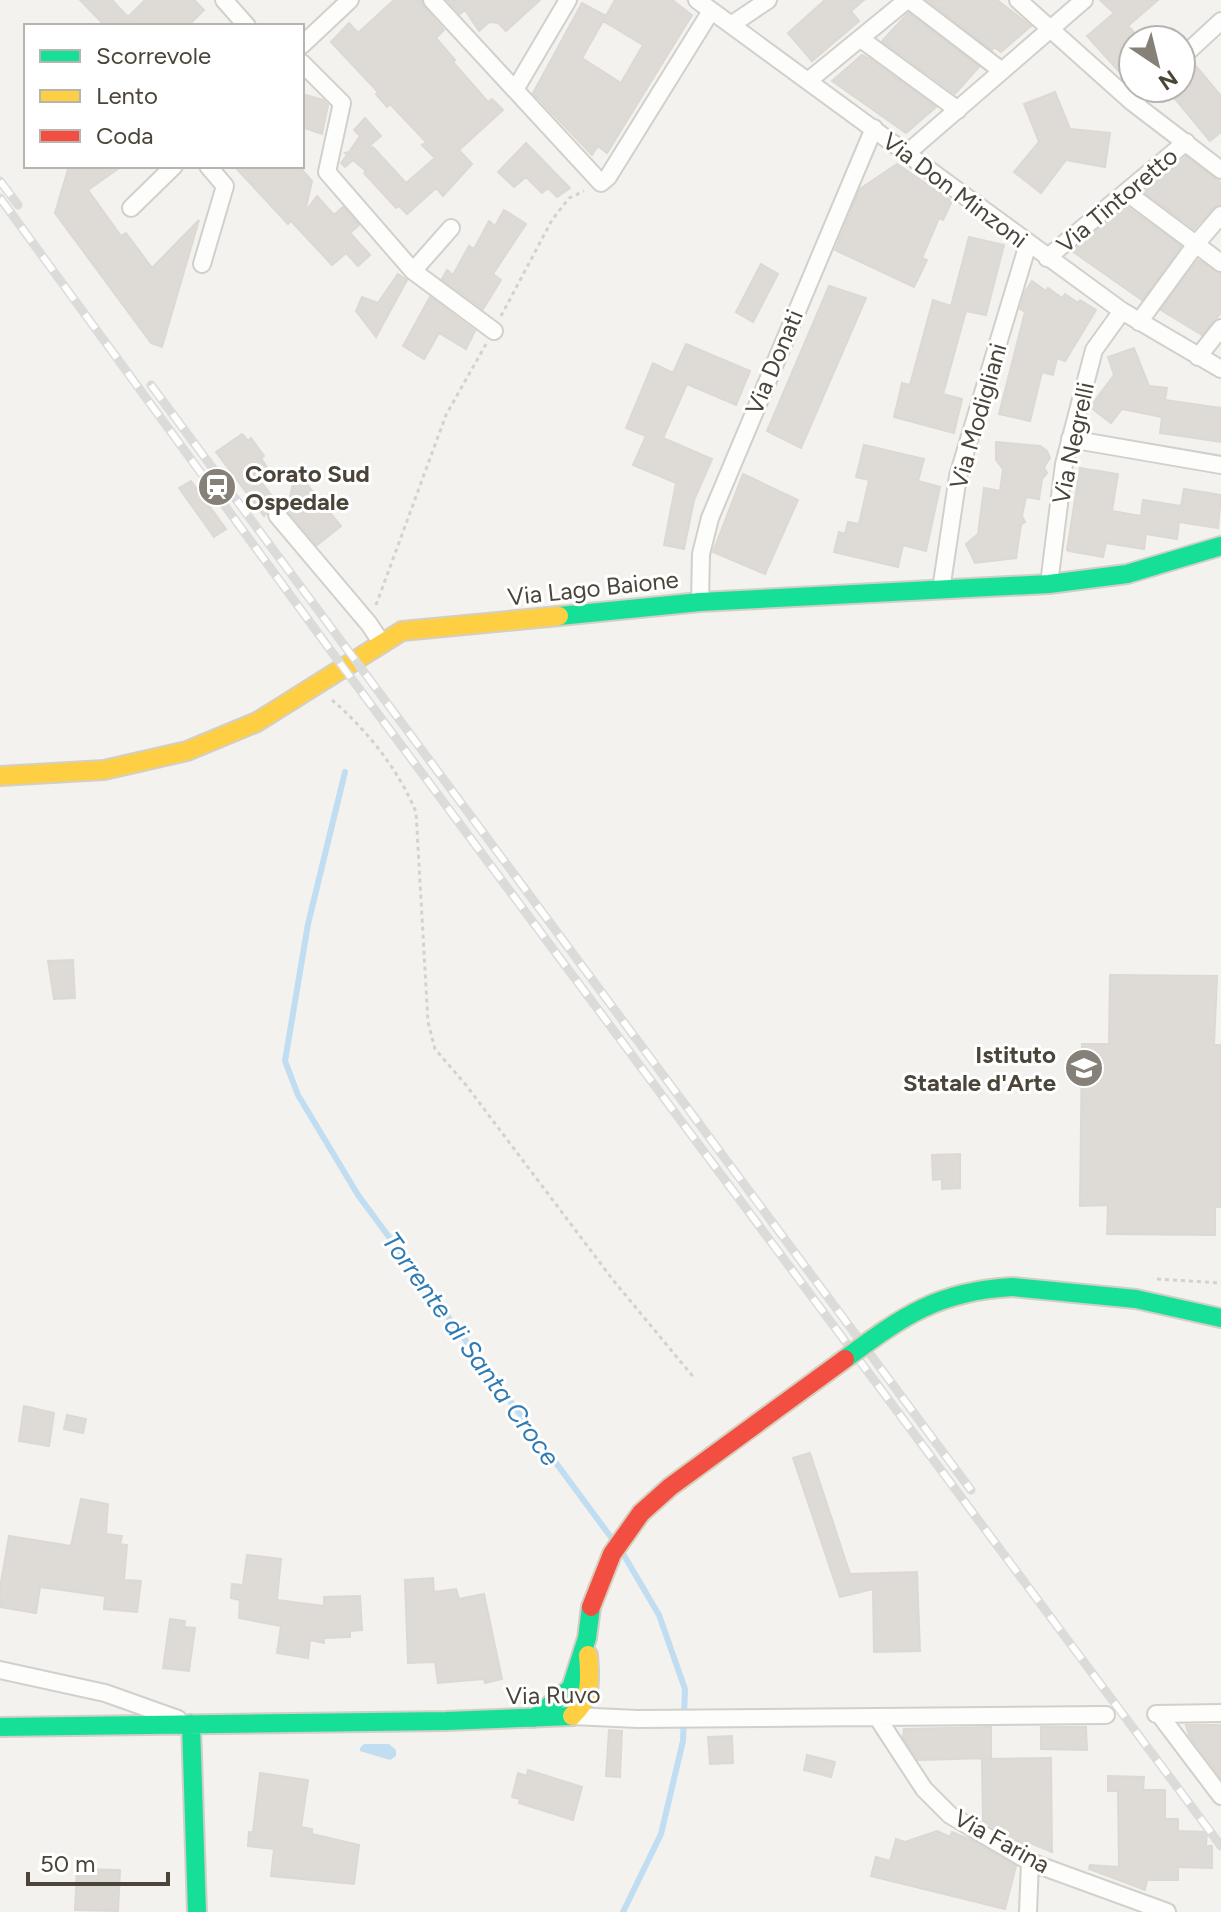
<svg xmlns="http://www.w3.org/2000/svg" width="1221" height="1912" viewBox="0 0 1221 1912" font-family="Figtree,sans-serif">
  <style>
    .water { fill: #c0ddf1 }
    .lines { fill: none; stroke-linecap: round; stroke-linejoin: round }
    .stream { stroke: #c0ddf1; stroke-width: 6 }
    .building { fill: #dedbd6; stroke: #dcd9d4; stroke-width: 2 }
    .street-casing { stroke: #d2d0cb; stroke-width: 20 }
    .fast-casing { stroke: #d3cfc5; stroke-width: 22 }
    .slow-casing { stroke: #d3cfc5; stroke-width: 22 }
    .path { stroke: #d3d2cc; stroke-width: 3; stroke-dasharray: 4 4; stroke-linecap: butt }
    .street { stroke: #fdfdfc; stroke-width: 16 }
    .fast { stroke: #16e098; stroke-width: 18 }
    .slow { stroke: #ffcf43; stroke-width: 18 }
    .rail-casing { stroke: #dbdbda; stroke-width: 9 }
    .rail { stroke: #fff; stroke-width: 6; stroke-dasharray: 18; stroke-linecap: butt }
    .fast-bridge-casing { stroke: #d6cebb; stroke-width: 22; stroke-linecap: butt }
    .jam-bridge-casing { stroke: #d6cebb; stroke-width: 22; stroke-linecap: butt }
    .fast-bridge { stroke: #16e098; stroke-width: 18 }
    .jam-bridge { stroke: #f24e42; stroke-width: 18 }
    .labels { text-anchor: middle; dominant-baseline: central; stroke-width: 6; stroke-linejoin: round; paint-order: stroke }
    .street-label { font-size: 24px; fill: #4b4439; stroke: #fff }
    .poi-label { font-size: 24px; font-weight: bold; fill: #4b4439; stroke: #fff; text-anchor: start }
    .water-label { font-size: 26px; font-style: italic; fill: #2e7ab2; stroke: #fff }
  </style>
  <rect width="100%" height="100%" fill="#f4f2ee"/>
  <!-- water -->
  <path class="water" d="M 364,1744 L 389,1744 L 396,1750 L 396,1756 L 390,1760 L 360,1751 L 360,1748 Z"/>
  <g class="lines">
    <!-- stream -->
    <path class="stream" d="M 345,772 L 308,924 L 285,1061 L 298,1095 L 358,1195 L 613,1540
      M 622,1552 L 659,1615 L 685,1689 L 683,1741 L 661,1834 L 623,1912"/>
  </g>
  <!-- building -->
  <path class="building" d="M 80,0 L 112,0 L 128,17 L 145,0 L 194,0 L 204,10 L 188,26 L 105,26 Z
    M 394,0 L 421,0 L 424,7 L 444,30 L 436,38 L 455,60 L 453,62 L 488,102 L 492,99 L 503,110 L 459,150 L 472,164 L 443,196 L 436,188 L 407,214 L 399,206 L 396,208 L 364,173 L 366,171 L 353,160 L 345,167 L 341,163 L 347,155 L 345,153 L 349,152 L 360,136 L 354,130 L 365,118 L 381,136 L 367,148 L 373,147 L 406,183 L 435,158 L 422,145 L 426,142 L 390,104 L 387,107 L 376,94 L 378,92 L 331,42 L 349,23 L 358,33 Z
    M 447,0 L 540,0 L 506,31 L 498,23 L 489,22 L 479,31 L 465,10 L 460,14 Z
    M 615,0 L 672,0 L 692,15 L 607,153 L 598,146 L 592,155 L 533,93 L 582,3 L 606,16 L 582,58 L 621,83 L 643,45 L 603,21 Z
    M 825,0 L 864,0 L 851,11 L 859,21 L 812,61 L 788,33 Z
    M 927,0 L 997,0 L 1031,26 L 1001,52 L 994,47 L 992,50 Z
    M 1100,0 L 1158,0 L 1128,26 L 1133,31 L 1133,87 L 1087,36 L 1114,13 Z
    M 908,13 L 979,67 L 955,94 L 882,41 Z
    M 862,55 L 870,59 L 936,107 L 906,133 L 832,81 Z
    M 1196,66 L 1221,96 L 1221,132 L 1210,141 L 1166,88 L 1181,88 L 1181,79 Z
    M 1055,92 L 1070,129 L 1110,133 L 1105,167 L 1066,160 L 1041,193 L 1014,172 L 1039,142 L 1024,104 Z
    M 302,94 L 323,100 L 328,105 L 322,134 L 302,127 Z
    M 526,143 L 570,188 L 557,197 L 548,188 L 542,193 L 526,177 L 514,187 L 498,172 Z
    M 1186,157 L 1221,183 L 1221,204 L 1213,208 L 1194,229 L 1144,192 Z
    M 897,164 L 952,201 L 943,220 L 939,218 L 922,258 L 927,260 L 914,287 L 835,250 L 860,189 Z
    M 69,166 L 122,166 L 88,190 L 121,236 L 126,233 L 152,268 L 199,220 L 162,347 L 151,343 L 55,213 Z
    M 234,166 L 303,166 L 303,171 L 312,181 L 305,212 L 317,196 L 334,215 L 343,207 L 359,225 L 350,233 L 370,255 L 358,266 L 346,253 L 332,265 L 291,221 L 288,224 Z
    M 1126,206 L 1181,246 L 1142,300 L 1072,251 Z
    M 504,210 L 526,224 L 493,274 L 501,280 L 483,309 L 442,279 L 447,270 L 453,275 L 469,246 L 474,249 L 489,221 L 495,226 Z
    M 969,237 L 1004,245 L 986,315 L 966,311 L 943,394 L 962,399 L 954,433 L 894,417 L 902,383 L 910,385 L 933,300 L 951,306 Z
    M 1198,260 L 1221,274 L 1221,313 L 1202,335 L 1161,310 Z
    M 761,264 L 778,274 L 753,322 L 736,312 Z
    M 398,274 L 407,280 L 376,337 L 356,311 L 362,297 L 378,303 Z
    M 1032,281 L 1046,291 L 1048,288 L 1062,298 L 1065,294 L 1078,303 L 1080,300 L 1096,310 L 1065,361 L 1057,358 L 1053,375 L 1042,372 L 1030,421 L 999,414 L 1025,312 L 1020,309 L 1025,292 Z
    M 829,286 L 866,298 L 801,448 L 767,431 Z
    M 430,297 L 475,331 L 466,349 L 439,333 L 424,359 L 403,346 Z
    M 686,344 L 750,371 L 736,405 L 687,384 L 663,438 L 712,459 L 694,500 L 684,549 L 664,545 L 676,483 L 633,465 L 646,436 L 626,428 L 653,363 L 673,373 Z
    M 1134,348 L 1149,386 L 1167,388 L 1165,400 L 1221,408 L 1221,442 L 1160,433 L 1162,417 L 1122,409 L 1111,423 L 1090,407 L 1114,375 L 1108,357 Z
    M 242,434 L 248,441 L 251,438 L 264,456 L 261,458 L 267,467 L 256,475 L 278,504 L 271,506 L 264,516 L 216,452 Z
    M 996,442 L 1040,446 L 1047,451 L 1050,458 L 1044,467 L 1047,473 L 1042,479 L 1039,499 L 1026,497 L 1022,516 L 1025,522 L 1021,525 L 1016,558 L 975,563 L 966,544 L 978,534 L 984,488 L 1000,491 L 1003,469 L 996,460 Z
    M 864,445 L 924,459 L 918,481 L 940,487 L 926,551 L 903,545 L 898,567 L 834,552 L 839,532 L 845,534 L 848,522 L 859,524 L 869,480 L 856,477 Z
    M 1080,468 L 1118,474 L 1112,511 L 1141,516 L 1143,500 L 1181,506 L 1184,489 L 1221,495 L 1218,528 L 1179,522 L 1177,539 L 1146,534 L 1144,549 L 1106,543 L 1103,557 L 1069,551 L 1067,550 Z
    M 296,471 L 341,526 L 317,545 L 287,510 Z
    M 743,474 L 798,500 L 765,574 L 713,552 Z
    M 191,481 L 226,529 L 214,537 L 179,488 Z
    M 73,960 L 75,998 L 54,999 L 48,961 Z
    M 1110,975 L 1217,976 L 1214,1045 L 1221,1045 L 1221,1207 L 1215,1207 L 1215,1235 L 1107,1234 L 1108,1205 L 1080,1206 L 1082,1044 L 1109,1044 Z
    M 960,1154 L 960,1188 L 942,1189 L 942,1179 L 933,1180 L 932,1155 Z
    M 24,1406 L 54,1413 L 49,1446 L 19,1441 Z
    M 67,1415 L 86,1419 L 83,1433 L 64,1429 Z
    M 810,1453 L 850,1574 L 917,1572 L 920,1651 L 874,1652 L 873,1589 L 840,1597 L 793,1458 Z
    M 81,1499 L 108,1504 L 106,1534 L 122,1536 L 120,1544 L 127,1545 L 124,1580 L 141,1581 L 137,1612 L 104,1609 L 105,1596 L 40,1587 L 36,1613 L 0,1607 L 0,1588 L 9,1536 L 71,1546 Z
    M 247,1555 L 281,1559 L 277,1600 L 324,1606 L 324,1597 L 360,1596 L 362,1630 L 350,1631 L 350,1637 L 324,1638 L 324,1643 L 310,1640 L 308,1658 L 277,1653 L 281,1626 L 239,1618 L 240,1600 L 231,1598 L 232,1584 L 243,1585 Z
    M 433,1578 L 434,1592 L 456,1589 L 459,1599 L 484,1594 L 502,1679 L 485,1683 L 484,1679 L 438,1683 L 435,1662 L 408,1663 L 405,1580 Z
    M 170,1619 L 185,1621 L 184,1627 L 195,1628 L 189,1671 L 163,1668 Z
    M 1186,1725 L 1221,1725 L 1221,1778 L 1189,1735 Z
    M 991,1727 L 991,1758 L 918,1760 L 903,1737 L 904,1729 Z
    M 1041,1727 L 1086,1727 L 1087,1750 L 1041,1749 Z
    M 609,1730 L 622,1731 L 620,1777 L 606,1776 Z
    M 732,1736 L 733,1763 L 710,1764 L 708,1737 Z
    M 807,1755 L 835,1762 L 831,1777 L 804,1770 Z
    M 1051,1758 L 1052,1852 L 1023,1840 L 1022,1844 L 983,1821 L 982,1759 Z
    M 528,1770 L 582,1787 L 573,1820 L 519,1803 L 520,1799 L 512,1797 L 518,1773 L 527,1776 Z
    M 260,1773 L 308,1780 L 301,1827 L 312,1829 L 312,1834 L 359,1845 L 354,1884 L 271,1876 L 274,1849 L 248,1846 L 249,1832 L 253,1832 Z
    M 1108,1776 L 1144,1777 L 1143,1790 L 1165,1790 L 1165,1819 L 1178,1819 L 1178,1831 L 1207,1832 L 1206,1846 L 1212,1846 L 1212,1868 L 1178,1867 L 1178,1880 L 1147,1880 L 1145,1890 L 1089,1869 L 1090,1865 L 1119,1867 L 1118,1791 L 1108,1791 Z
    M 937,1831 L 950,1837 L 952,1832 L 969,1839 L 1016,1866 L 1005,1909 L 871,1876 L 876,1857 L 890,1861 L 896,1839 L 905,1842 Z
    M 77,1869 L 120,1870 L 118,1911 L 75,1910 Z"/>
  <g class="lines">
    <defs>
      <path id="street" d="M 224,0 L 247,26
        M 432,0 L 601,183 L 608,177 L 711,11
        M 697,0 L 1122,311 L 1221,369
        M 909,0 L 1002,71
        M 1018,0 L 1132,102 L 1221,170
        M 731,25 L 768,0
        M 861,39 L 958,110
        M 302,45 L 350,0
        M 1181,58 L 1221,21
        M 302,63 L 342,103 L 327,172 L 413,271 L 494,331
        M 808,81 L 907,0
        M 516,88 L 568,0
        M 1132,102 L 1148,88
        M 906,154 L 1084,0
        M 1126,192 L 1221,263
        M 131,208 L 174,166
        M 1047,258 L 1186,142
        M 202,264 L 225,186 L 208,166
        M 413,271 L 451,228
        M 1139,322 L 1196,244 L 1221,215
        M 1198,357 L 1221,328
        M 1070,439 L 1221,465
        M 277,515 L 369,624 L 381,642
        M 1049,584 L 1064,464 L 1094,350 L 1122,311
        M 941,590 L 958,476 L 1028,244
        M 700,602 L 701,554 L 710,518 L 874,128
        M 0,1670 L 105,1693 L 178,1719
        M 1156,1714 L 1221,1713
        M 1159,1714 L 1221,1796
        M 572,1716 L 638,1719 L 1106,1715
        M 877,1717 L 924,1789 L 950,1815 L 1030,1862 L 1167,1912
        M 1028,1912 L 1030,1862"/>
      <path id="fast" d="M 559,616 L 700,602 L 1049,584 L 1127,574 L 1221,546
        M 1012,1287 L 1136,1299 L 1221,1318
        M 534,1718 L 571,1688 L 587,1638 L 591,1607
        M 191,1724 L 197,1912
        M 0,1727 L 446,1721 L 572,1716"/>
      <path id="slow" d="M 0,776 L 104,770 L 187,751 L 257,722 L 402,631 L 559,616
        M 572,1716 C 592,1698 590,1680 588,1655"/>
    </defs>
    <!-- street casing -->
    <use href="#street" class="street-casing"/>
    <!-- fast casing -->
    <use href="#fast" class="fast-casing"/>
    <!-- slow casing -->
    <use href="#slow" class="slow-casing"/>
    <!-- path -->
    <path class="path" d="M 501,316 L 552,220 L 569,198 L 584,191
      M 376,605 L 446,415 L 486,344
      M 332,700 C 367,730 398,769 416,812 L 428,1022 L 435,1049 L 466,1085 L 613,1280 L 695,1379
      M 1157,1279 L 1221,1283"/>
    <!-- street -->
    <use href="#street" class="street"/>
    <!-- fast -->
    <use href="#fast" class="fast"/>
    <!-- slow -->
    <use href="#slow" class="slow"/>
    <defs>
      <path id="rail" d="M 0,181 L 18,205
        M 0,198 L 331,651 L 1221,1846
        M 151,385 L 971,1490"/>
    </defs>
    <!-- rail casing -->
    <use href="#rail" class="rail-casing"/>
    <!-- rail -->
    <use href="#rail" class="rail"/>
    <defs>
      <path id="fast-bridge" d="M 845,1359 C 903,1316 938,1291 1012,1287"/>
      <path id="jam-bridge" d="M 591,1607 L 612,1554 L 641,1513 L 670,1487 L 845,1359"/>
    </defs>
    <!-- fast-bridge casing -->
    <use href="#fast-bridge" class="fast-bridge-casing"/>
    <!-- jam-bridge casing -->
    <use href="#jam-bridge" class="jam-bridge-casing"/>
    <!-- fast-bridge -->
    <use href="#fast-bridge" class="fast-bridge"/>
    <!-- jam-bridge -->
    <use href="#jam-bridge" class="jam-bridge"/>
  </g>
  <!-- icons -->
  <defs>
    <symbol id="station-disc" viewBox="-11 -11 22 22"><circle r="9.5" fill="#868178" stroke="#fff"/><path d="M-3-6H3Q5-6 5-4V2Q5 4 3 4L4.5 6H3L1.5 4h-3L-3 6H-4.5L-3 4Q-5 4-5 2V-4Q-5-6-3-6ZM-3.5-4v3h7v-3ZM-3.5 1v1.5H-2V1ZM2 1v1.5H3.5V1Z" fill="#fff"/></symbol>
    <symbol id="school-disc" viewBox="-11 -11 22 22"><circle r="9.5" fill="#868178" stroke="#fff"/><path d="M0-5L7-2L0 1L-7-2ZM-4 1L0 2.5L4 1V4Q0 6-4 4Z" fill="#fff"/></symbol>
  </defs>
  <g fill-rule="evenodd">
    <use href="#station-disc" x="195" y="465" width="44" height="44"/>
    <use href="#school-disc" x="1062" y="1046" width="44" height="44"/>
  </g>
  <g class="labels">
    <!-- street labels -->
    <g class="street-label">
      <text transform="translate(955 190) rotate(37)">Via Don Minzoni</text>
      <text transform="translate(1117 200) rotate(-40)">Via Tintoretto</text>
      <text transform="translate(774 362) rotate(-67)">Via Donati</text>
      <text transform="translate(978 416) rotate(-74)">Via Modigliani</text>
      <text transform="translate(1073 443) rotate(-78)">Via Negrelli</text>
      <text transform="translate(593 588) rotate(-6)">Via Lago Baione</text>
      <text transform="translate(553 1695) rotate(-1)">Via Ruvo</text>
      <text transform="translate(1002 1841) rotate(29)">Via Farina</text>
    </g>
    <!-- poi labels -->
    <g class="poi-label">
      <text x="245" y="473">Corato Sud<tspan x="245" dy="28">Ospedale</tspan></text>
      <text x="1056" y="1054" text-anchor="end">Istituto<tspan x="1056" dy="28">Statale d'Arte</tspan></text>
    </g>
    <!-- water labels -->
    <g class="water-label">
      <text transform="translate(471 1349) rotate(54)">Torrente di Santa Croce</text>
    </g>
  </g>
  <!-- legend -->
  <rect x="24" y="24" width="280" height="144" fill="#ffffff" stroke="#b7b4b0" stroke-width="2"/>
  <rect x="40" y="50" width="40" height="12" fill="#16e098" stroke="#b7b4b0" stroke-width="2"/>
  <text x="96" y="64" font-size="24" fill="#4b4439">Scorrevole</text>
  <rect x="40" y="90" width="40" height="12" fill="#ffcf43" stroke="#b7b4b0" stroke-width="2"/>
  <text x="96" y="104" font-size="24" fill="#4b4439">Lento</text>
  <rect x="40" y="130" width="40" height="12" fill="#f24e42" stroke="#b7b4b0" stroke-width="2"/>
  <text x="96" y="144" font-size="24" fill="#4b4439">Coda</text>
  <!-- north arrow -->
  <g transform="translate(1157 64) rotate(145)"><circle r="38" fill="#ffffff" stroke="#b7b4b0" stroke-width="2"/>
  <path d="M0-6L14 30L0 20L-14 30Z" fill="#868178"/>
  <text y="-12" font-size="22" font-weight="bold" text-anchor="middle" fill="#4b4439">N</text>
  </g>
  <!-- scale -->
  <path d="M28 1872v12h140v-12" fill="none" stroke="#4b4439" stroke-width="4"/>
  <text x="40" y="1872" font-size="24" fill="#4b4439" stroke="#ffffff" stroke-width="6" paint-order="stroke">50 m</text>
</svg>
